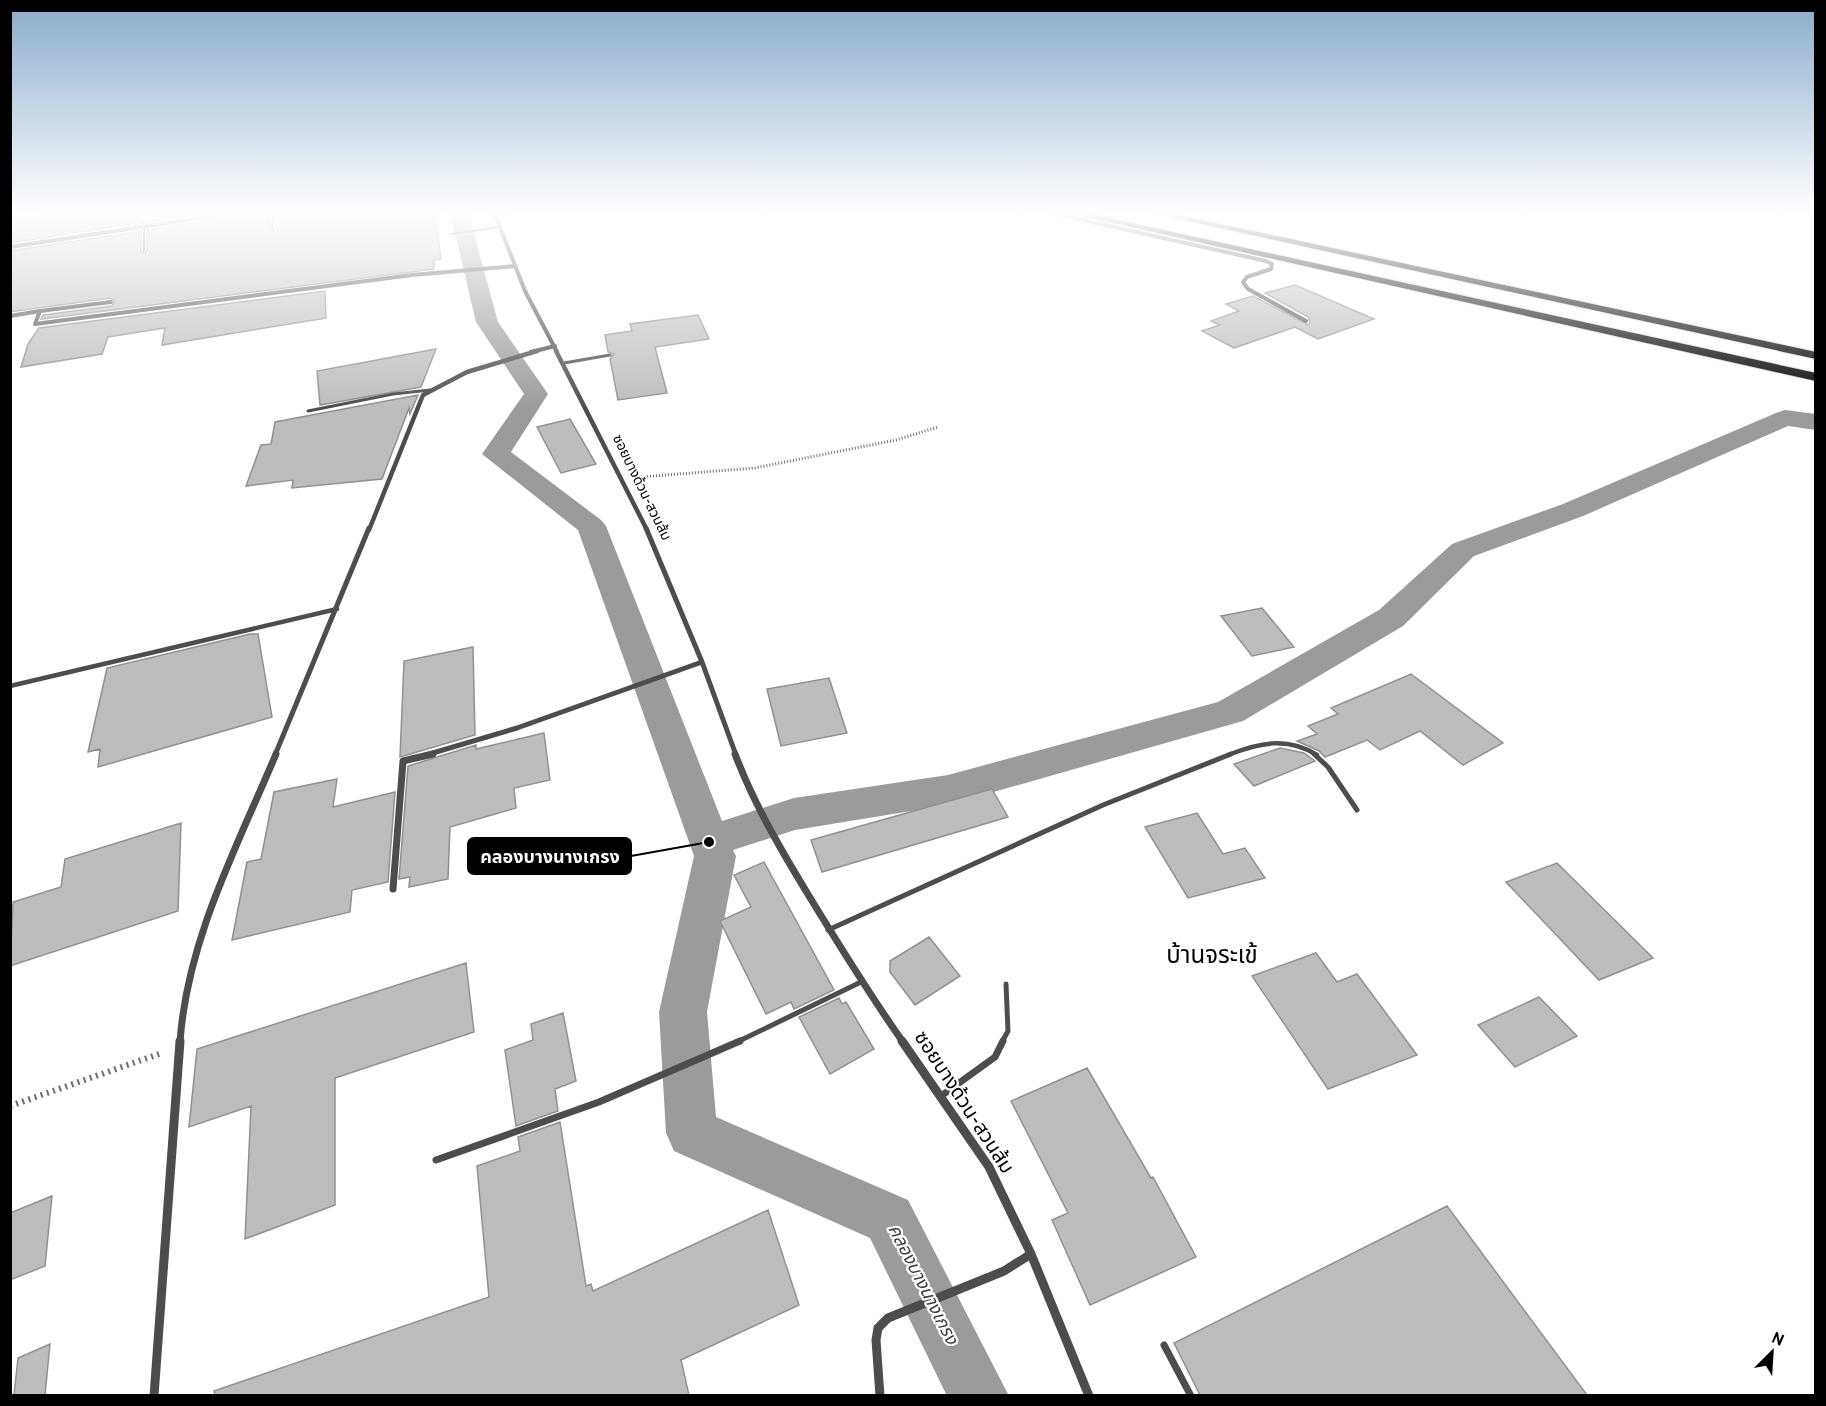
<svg xmlns="http://www.w3.org/2000/svg" width="1826" height="1406" viewBox="0 0 1826 1406" font-family="Overpass,'Noto Sans Thai',sans-serif">
  <style>
    .lines { fill: none; stroke-linecap: round; stroke-linejoin: round }
    .canal { fill: #9b9b9b; fill-rule: evenodd }
    .building { fill: #bdbdbd; stroke: #919191; stroke-width: 1.5 }
    .motorway-casing { stroke: #dbdbdb; stroke-width: 2 }
    .path-far1 { stroke: #6f6f6f; stroke-width: 3; stroke-dasharray: 1 2; stroke-linecap: butt }
    .path { stroke: #6f6f6f; stroke-width: 6; stroke-dasharray: 2 4.5; stroke-linecap: butt }
    .service-far4 { stroke: #4d4d4d; stroke-width: 2 }
    .service-far3 { stroke: #4d4d4d; stroke-width: 3 }
    .service-far2 { stroke: #4d4d4d; stroke-width: 4.5 }
    .service-far1 { stroke: #4d4d4d; stroke-width: 5 }
    .service { stroke: #4d4d4d; stroke-width: 7 }
    .minor-far4 { stroke: #4d4d4d; stroke-width: 4 }
    .minor-far3 { stroke: #4d4d4d; stroke-width: 4.5 }
    .minor-far2 { stroke: #4d4d4d; stroke-width: 5 }
    .minor-far1 { stroke: #4d4d4d; stroke-width: 7 }
    .minor { stroke: #4d4d4d; stroke-width: 9 }
    .motorway { fill: #000; fill-rule: evenodd }
    .labels { text-anchor: middle; dominant-baseline: central; stroke-width: 4.5; stroke-linejoin: round; paint-order: stroke }
    .far-street-label { font-size: 14px; fill: #000; stroke: #fff }
    .water-label { font-size: 18px; font-style: italic; fill: #3c3c3c; stroke: #fff }
    .near-street-label { font-size: 20px; fill: #000; stroke: #fff }
    .near-quarter-label { font-size: 24px; fill: #000; stroke: #fff }
    .leader { fill: none; stroke: #000; stroke-width: 2 }
    .callout-dot { fill: #000; stroke: #fff; stroke-width: 2 }
    .callout { fill: #000; stroke: #000; stroke-width: 2 }
    .callout-label { font-size: 18px; text-anchor: middle; font-weight: bold; fill: #fff }
  </style>
  <rect width="100%" height="100%" fill="#fff"/>
  <g class="lines">
    <!-- canal -->
    <path class="canal" d="M 450,212 L 468,212 L 498,322 L 548,394 L 511,452 L 601,520 L 606,526 L 722,821 L 794,798 L 948,775 L 1218,702 L 1379,610 L 1452,544 L 1563,504 L 1776,413 L 1785,410 L 1816,414 L 1816,430 L 1788,426 L 1583,516 L 1474,556 L 1403,626 L 1243,721 L 948,805 L 795,830 L 733,850 L 736,856 L 707,1012 L 716,1117 L 908,1200 L 1009,1396 L 947,1396 L 870,1238 L 674,1151 L 666,1133 L 659,1012 L 694,856 L 578,530 L 482,454 L 524,394 L 476,322 Z"/>
  </g>
  <!-- building -->
  <path class="building" d="M 70,212 L 128,212 L 132,224 L 10,243 L 10,221 Z
    M 135,212 L 210,212 L 139,223 Z
    M 243,212 L 271,212 L 269,228 L 272,231 L 275,229 L 277,212 L 435,212 L 441,259 L 434,260 L 434,269 L 41,319 L 43,315 L 112,306 L 115,301 L 110,298 L 10,312 L 10,251 L 141,231 L 141,251 L 145,253 L 147,250 L 147,230 L 240,216 Z
    M 1295,285 L 1374,319 L 1318,339 L 1295,327 L 1234,348 L 1202,331 L 1220,325 L 1211,321 L 1239,311 L 1226,304 L 1253,296 L 1308,325 L 1310,322 L 1308,317 L 1265,293 Z
    M 325,291 L 326,318 L 162,345 L 165,328 L 108,337 L 102,354 L 21,367 L 28,344 L 39,328 Z
    M 698,315 L 709,339 L 655,347 L 667,393 L 618,400 L 610,359 L 614,354 L 608,352 L 605,335 L 632,331 L 630,324 Z
    M 436,349 L 421,387 L 320,405 L 317,371 Z
    M 418,395 L 410,414 L 409,408 L 382,479 L 292,488 L 293,480 L 246,486 L 261,445 L 271,444 L 275,422 Z
    M 570,419 L 596,464 L 561,473 L 537,427 Z
    M 1262,608 L 1294,647 L 1252,656 L 1221,616 Z
    M 250,634 L 258,634 L 272,717 L 98,767 L 100,749 L 88,752 L 107,668 Z
    M 473,647 L 475,735 L 400,757 L 404,661 Z
    M 1411,674 L 1503,743 L 1463,765 L 1420,731 L 1380,750 L 1367,740 L 1325,757 L 1319,751 L 1297,741 L 1317,734 L 1308,726 L 1338,714 L 1331,708 Z
    M 829,678 L 847,733 L 781,746 L 767,689 Z
    M 544,733 L 550,780 L 514,788 L 516,808 L 450,827 L 448,879 L 409,887 L 410,877 L 399,879 L 408,766 L 476,745 L 476,749 Z
    M 1280,748 L 1304,753 L 1315,761 L 1254,786 L 1234,764 Z
    M 337,779 L 333,807 L 395,792 L 388,882 L 352,890 L 350,912 L 232,940 L 247,862 L 261,859 L 274,792 Z
    M 992,789 L 1008,817 L 822,872 L 811,840 Z
    M 1197,813 L 1223,854 L 1245,848 L 1265,878 L 1188,898 L 1145,827 Z
    M 181,823 L 178,911 L 10,966 L 13,902 L 61,887 L 65,859 Z
    M 764,862 L 834,990 L 794,1009 L 791,1002 L 766,1014 L 720,921 L 751,907 L 734,875 Z
    M 1557,863 L 1653,958 L 1599,980 L 1506,882 Z
    M 929,937 L 960,976 L 915,1005 L 890,972 L 890,961 Z
    M 1316,953 L 1337,982 L 1357,974 L 1417,1055 L 1328,1089 L 1252,976 Z
    M 466,963 L 474,1032 L 335,1078 L 335,1205 L 245,1239 L 251,1106 L 189,1127 L 197,1049 Z
    M 1539,997 L 1577,1036 L 1515,1067 L 1478,1025 Z
    M 839,998 L 842,1004 L 846,1002 L 874,1049 L 830,1074 L 799,1017 Z
    M 563,1013 L 576,1081 L 555,1089 L 558,1111 L 516,1126 L 505,1050 L 533,1040 L 531,1024 Z
    M 1087,1068 L 1151,1178 L 1153,1177 L 1196,1257 L 1090,1305 L 1052,1220 L 1068,1213 L 1011,1101 Z
    M 560,1122 L 586,1286 L 591,1284 L 593,1291 L 768,1210 L 799,1305 L 681,1360 L 689,1395 L 215,1395 L 214,1391 L 489,1297 L 477,1166 L 520,1151 L 518,1137 Z
    M 52,1196 L 45,1266 L 10,1280 L 10,1213 Z
    M 1447,1206 L 1587,1395 L 1200,1395 L 1174,1343 Z
    M 50,1344 L 45,1395 L 14,1395 L 18,1358 Z"/>
  <g class="lines">
    <defs>
      <path id="motorway" d="M 1064,212 L 1082,212 L 1816,373 L 1816,381 Z
        M 1147,212 L 1165,212 L 1816,352 L 1816,359 Z"/>
    </defs>
    <!-- motorway casing -->
    <use href="#motorway" class="motorway-casing"/>
    <!-- path-far1 -->
    <path class="path-far1" d="M 641,477 L 755,468 L 896,440 L 938,427"/>
    <!-- path -->
    <path class="path" d="M 10,1106 L 159,1054"/>
    <!-- service-far4 -->
    <path class="service-far4" d="M 131,212 L 137,228
      M 144,227 L 144,250
      M 272,228 L 274,212
      M 451,234 L 500,227"/>
    <!-- service-far3 -->
    <path class="service-far3" d="M 564,363 L 610,355
      M 308,411 L 393,394 L 430,390"/>
    <!-- service-far2 -->
    <path class="service-far2" d="M 10,686 L 337,609
      M 1228,755 C 1258,743 1287,736 1317,755"/>
    <!-- service-far1 -->
    <path class="service-far1" d="M 1314,754 L 1328,767 L 1357,810
      M 828,930 L 1103,805 L 1231,754
      M 737,1042 L 861,982
      M 1002,1042 L 1008,1031 L 1006,984"/>
    <!-- service -->
    <path class="service" d="M 941,1096 L 995,1057 L 1003,1041
      M 436,1160 L 599,1102 L 740,1041
      M 1164,1345 L 1191,1396"/>
    <!-- minor-far4 -->
    <path class="minor-far4" d="M 494,212 L 525,291 L 557,352
      M 1047,212 L 1266,261 L 1272,264 L 1271,269 L 1247,277 L 1243,282 L 1248,289 L 1306,321
      M 10,247 L 239,212
      M 40,311 L 111,302
      M 10,316 L 40,311 L 35,324 L 412,275 L 515,266
      M 531,352 L 555,346"/>
    <!-- minor-far3 -->
    <path class="minor-far3" d="M 556,351 L 647,530
      M 369,530 L 423,395 L 467,372 L 537,351"/>
    <!-- minor-far2 -->
    <path class="minor-far2" d="M 646,528 L 702,662 L 736,755
      M 275,755 L 369,528
      M 426,755 L 517,728 L 702,662"/>
    <!-- minor-far1 -->
    <path class="minor-far1" d="M 735,754 C 754,804 781,850 809,896 C 839,945 869,994 903,1042
      M 393,889 L 403,761 L 433,754
      M 180,1042 C 187,940 237,847 276,754"/>
    <!-- minor -->
    <path class="minor" d="M 902,1041 L 989,1167 L 1031,1254 L 1089,1396
      M 154,1396 L 180,1041
      M 880,1396 L 876,1340 L 878,1328 L 888,1318 L 1004,1271 L 1031,1254"/>
    <!-- motorway -->
    <use href="#motorway" class="motorway"/>
  </g>
  <!-- sky -->
  <linearGradient id="sky" x2="0" y2="1"><stop stop-color="#89aac9"/><stop offset="0.52" stop-color="#fff"/><stop offset="1" stop-color="#fff" stop-opacity="0"/></linearGradient>
  <rect width="1826" height="409" fill="url(#sky)"/>
  <g class="labels">
    <!-- far-street labels -->
    <g class="far-street-label">
      <text transform="translate(641 488) rotate(64)">ซอยบางด้วน-สวนส้ม</text>
    </g>
    <!-- water labels -->
    <g class="water-label">
      <text transform="translate(922 1285) rotate(63)">คลองบางนางเกรง</text>
    </g>
    <!-- near-street labels -->
    <g class="near-street-label">
      <text transform="translate(963 1103) rotate(57)">ซอยบางด้วน-สวนส้ม</text>
    </g>
    <!-- near-quarter labels -->
    <g class="near-quarter-label">
      <text x="1212" y="957">บ้านจระเข้</text>
    </g>
  </g>
  <!-- callouts -->
  <path class="leader" d="M709 842L631 856"/>
  <circle class="callout-dot" cx="709" cy="842" r="6"/>
  <rect class="callout" x="468" y="838" width="163" height="36" rx="6"/>
  <g class="callout-label">
    <text x="550" y="863">คลองบางนางเกรง</text>
  </g>
  <!-- border -->
  <rect width="1826" height="1406" fill="none" stroke="#000000" stroke-width="24"/>
  <!-- north arrow -->
  <g transform="translate(1772 1352) rotate(24)" stroke="#ffffff" stroke-width="4.5" paint-order="stroke">
  <path d="M0-4.5L10 22L0 15L-10 22Z" fill="#000000"/>
  <text y="-9" font-size="16" font-weight="bold" text-anchor="middle" fill="#000000">N</text>
  </g>
</svg>
